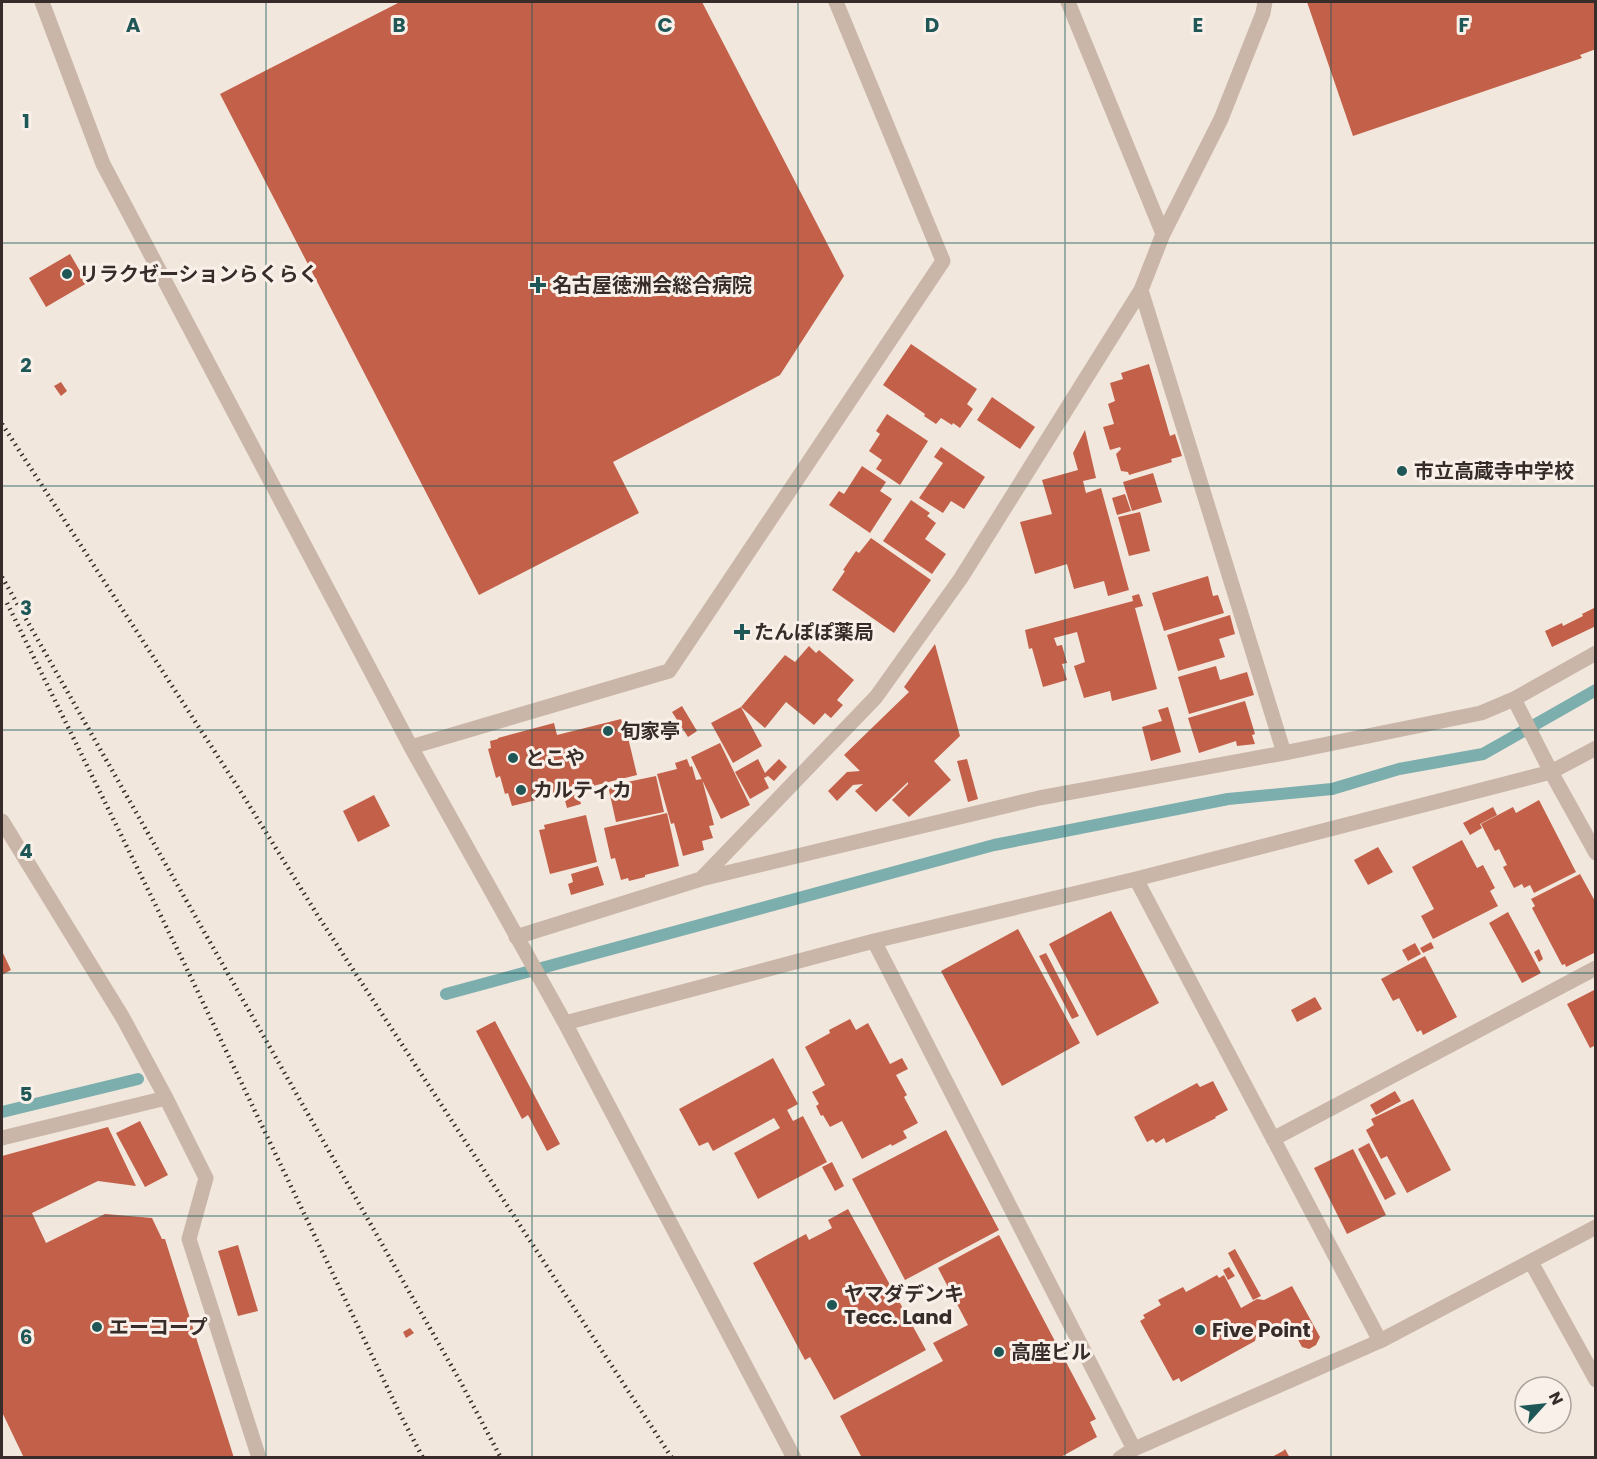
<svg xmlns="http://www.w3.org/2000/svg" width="1597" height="1459" viewBox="0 0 1597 1459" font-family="Poppins,'Noto Sans JP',sans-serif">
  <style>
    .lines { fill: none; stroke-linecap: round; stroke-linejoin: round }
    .stream { stroke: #7caead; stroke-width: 12 }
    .building { fill: #c36049 }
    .minor { stroke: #c9b6a9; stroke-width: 15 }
    .rail { stroke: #372c29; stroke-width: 4.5; stroke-dasharray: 1.5 4.5; stroke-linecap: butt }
    .grid { fill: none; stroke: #1f5757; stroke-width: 1.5; stroke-opacity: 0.55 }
    .poi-dot { fill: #1f5757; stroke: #f9f1e9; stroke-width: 2 }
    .labels { text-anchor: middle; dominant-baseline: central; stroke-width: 6; stroke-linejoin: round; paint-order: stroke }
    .poi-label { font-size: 20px; font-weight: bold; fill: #372c29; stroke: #f9f1e9; text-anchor: start }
    .grid-label { font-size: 20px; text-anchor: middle; font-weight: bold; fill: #1f5757; stroke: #f9f1e9; stroke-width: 6; stroke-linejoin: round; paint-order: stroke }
  </style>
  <rect width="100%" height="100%" fill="#f2e7dd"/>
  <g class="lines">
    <!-- stream -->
    <path class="stream" d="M 446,994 L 994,845 L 1228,799 L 1332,789 L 1399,769 L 1483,754 L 1596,690
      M 2,1112 L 138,1079"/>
  </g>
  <!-- building -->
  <path class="building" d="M 400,2 L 702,2 L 844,276 L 780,375 L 613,462 L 639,513 L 479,595 L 220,94 Z
    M 1307,2 L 1596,2 L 1596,49 L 1580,55 L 1582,58 L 1353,136 Z
    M 70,254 L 87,283 L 46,307 L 29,278 Z
    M 911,344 L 977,389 L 967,404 L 973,409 L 960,428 L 953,423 L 952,425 L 941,418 L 936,424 L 924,416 L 925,414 L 883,385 Z
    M 1149,364 L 1170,436 L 1175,434 L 1182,456 L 1171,459 L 1172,462 L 1129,475 L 1128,472 L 1121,471 L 1116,454 L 1121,449 L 1120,447 L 1110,450 L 1103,427 L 1114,424 L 1108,404 L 1115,401 L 1110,383 L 1123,379 L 1121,373 Z
    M 61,382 L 67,391 L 61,396 L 54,386 Z
    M 992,397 L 1035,427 L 1020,449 L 977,420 Z
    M 887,414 L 928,441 L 900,485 L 876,469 L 882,460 L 869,451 L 880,434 L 876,431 Z
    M 1085,430 L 1096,478 L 1083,481 L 1086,493 L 1101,488 L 1129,590 L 1108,596 L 1104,581 L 1074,589 L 1067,564 L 1035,574 L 1020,522 L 1052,514 L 1042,480 L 1078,470 L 1073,453 Z
    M 941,447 L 985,477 L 964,509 L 951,501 L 943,513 L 919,498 L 943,463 L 934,457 Z
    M 862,466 L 886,482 L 880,491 L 892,499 L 870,533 L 829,505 L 839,491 L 844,494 Z
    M 1153,473 L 1162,502 L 1132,511 L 1123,482 Z
    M 1125,494 L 1131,511 L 1117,515 L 1112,498 Z
    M 911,500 L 930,513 L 927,516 L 936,523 L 925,539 L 946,554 L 932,574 L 883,541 Z
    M 1140,512 L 1150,551 L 1129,556 L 1118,517 Z
    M 871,538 L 931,580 L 894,633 L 832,590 L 845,571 L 843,570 L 856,551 L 859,553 Z
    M 1208,576 L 1213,596 L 1218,595 L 1224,613 L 1164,631 L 1152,593 Z
    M 1139,594 L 1143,606 L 1135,608 L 1157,689 L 1112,701 L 1110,691 L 1084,698 L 1074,666 L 1085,662 L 1077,632 L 1054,638 L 1057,646 L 1062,645 L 1067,663 L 1062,664 L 1067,680 L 1043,687 L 1032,648 L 1029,649 L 1025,630 L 1133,601 L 1132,596 Z
    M 1596,607 L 1596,626 L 1552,647 L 1545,631 L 1562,623 L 1563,626 L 1583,616 L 1582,614 Z
    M 1230,615 L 1235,634 L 1219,639 L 1225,657 L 1178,671 L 1167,635 Z
    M 935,644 L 960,736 L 934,761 L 951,780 L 909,817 L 892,800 L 908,784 L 908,782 L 876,812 L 855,791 L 863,784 L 853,785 L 837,801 L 828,791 L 847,772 L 860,771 L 844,755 L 909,692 L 904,687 Z
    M 809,646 L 816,653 L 819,650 L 854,680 L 837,700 L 843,705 L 831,718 L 825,713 L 814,725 L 786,702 L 765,728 L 741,707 L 762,746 L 733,763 L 711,723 L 741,707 L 785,655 L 795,662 Z
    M 1216,666 L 1220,680 L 1247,672 L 1254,695 L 1189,714 L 1178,677 Z
    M 1245,701 L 1255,734 L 1252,735 L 1255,744 L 1237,746 L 1236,741 L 1199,753 L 1188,718 Z
    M 682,706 L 697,731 L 688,737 L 672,712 Z
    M 1168,707 L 1181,752 L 1151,761 L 1142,727 L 1162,721 L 1158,710 Z
    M 621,719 L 623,726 L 625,725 L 637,775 L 512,806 L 508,793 L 505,794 L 500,776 L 496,778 L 488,749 L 491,748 L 490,741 L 498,739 L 498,738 L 554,723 L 557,735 Z
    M 720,743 L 750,805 L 721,819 L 691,757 Z
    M 687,759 L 690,767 L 692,766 L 696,780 L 702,779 L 714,825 L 709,826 L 713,838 L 702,841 L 704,850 L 683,856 L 674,823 L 671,824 L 657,774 L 677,769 L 675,763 Z
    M 758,759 L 765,773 L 779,759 L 787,767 L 774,781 L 768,776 L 764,778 L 769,788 L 750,799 L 735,772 Z
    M 967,759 L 978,799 L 968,802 L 957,761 Z
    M 656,776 L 664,812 L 616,822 L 608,786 Z
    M 578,794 L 581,804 L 567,808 L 564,797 Z
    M 374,795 L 390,826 L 358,842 L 343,811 Z
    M 1539,800 L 1576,872 L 1534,893 L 1530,885 L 1524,888 L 1522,884 L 1514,888 L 1503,867 L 1507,865 L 1499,849 L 1495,851 L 1481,824 L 1513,807 L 1516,813 Z
    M 1493,807 L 1497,815 L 1480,824 L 1482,828 L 1470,835 L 1463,823 Z
    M 667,813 L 679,866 L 645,875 L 645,877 L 629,881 L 628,878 L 621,880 L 615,858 L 611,859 L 604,828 Z
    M 586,815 L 597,862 L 550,874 L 539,830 L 545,829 L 544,825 Z
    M 1462,840 L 1477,868 L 1483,865 L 1495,888 L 1490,891 L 1498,906 L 1433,939 L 1421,916 L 1434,909 L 1412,867 Z
    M 1378,847 L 1393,872 L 1368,885 L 1354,860 Z
    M 598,866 L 604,885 L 571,895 L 568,884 L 573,882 L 571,874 Z
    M 1580,874 L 1596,903 L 1596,952 L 1566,967 L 1565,964 L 1562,965 L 1532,908 L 1535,906 L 1531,899 Z
    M 1111,911 L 1159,1003 L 1097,1036 L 1049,944 Z
    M 1508,912 L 1541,973 L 1522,983 L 1489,923 Z
    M 1018,929 L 1080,1043 L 1002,1086 L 941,971 Z
    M 1431,942 L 1434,948 L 1423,953 L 1420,948 Z
    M 1415,943 L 1421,954 L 1408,961 L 1402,950 Z
    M 1539,949 L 1543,959 L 1539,962 L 1534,952 Z
    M 2,951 L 11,970 L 2,975 Z
    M 1046,953 L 1079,1016 L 1072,1019 L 1039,956 Z
    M 1425,956 L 1457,1017 L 1423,1035 L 1421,1030 L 1417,1032 L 1399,998 L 1393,1001 L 1381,979 Z
    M 1596,989 L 1596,1045 L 1590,1048 L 1567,1004 Z
    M 1315,997 L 1322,1009 L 1297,1022 L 1291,1010 Z
    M 850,1019 L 856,1030 L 868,1023 L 890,1064 L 902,1058 L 908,1069 L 896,1075 L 907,1095 L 904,1097 L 918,1123 L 903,1131 L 907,1138 L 892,1146 L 891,1144 L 862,1159 L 842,1121 L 830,1127 L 823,1115 L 821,1116 L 816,1106 L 819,1104 L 812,1092 L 825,1085 L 805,1047 L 830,1033 L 829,1030 Z
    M 495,1021 L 560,1144 L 547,1151 L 528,1115 L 522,1119 L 476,1031 Z
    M 773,1058 L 798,1104 L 787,1110 L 793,1121 L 803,1116 L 827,1162 L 758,1199 L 734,1153 L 780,1128 L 774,1118 L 713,1151 L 708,1142 L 699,1146 L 679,1109 Z
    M 1213,1081 L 1228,1110 L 1215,1117 L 1216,1118 L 1166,1143 L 1164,1138 L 1156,1143 L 1153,1139 L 1147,1142 L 1134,1117 L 1197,1083 L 1200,1087 Z
    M 1395,1091 L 1401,1101 L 1376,1115 L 1370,1105 Z
    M 1413,1099 L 1451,1170 L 1407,1193 L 1387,1156 L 1381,1159 L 1366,1130 L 1374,1125 L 1371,1119 Z
    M 140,1121 L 168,1175 L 145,1187 L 116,1133 Z
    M 108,1127 L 136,1186 L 98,1181 L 32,1213 L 46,1243 L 105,1214 L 152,1218 L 162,1239 L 165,1239 L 234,1458 L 24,1458 L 2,1412 L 2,1156 Z
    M 946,1130 L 999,1230 L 905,1280 L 852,1179 Z
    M 1369,1143 L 1396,1194 L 1385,1200 L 1358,1149 Z
    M 1353,1149 L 1386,1215 L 1347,1234 L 1314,1168 Z
    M 832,1162 L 844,1186 L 835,1191 L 822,1167 Z
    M 848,1209 L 926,1350 L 834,1400 L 810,1357 L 805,1360 L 753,1263 L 806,1234 L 809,1240 L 832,1228 L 828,1220 Z
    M 999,1235 L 1096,1419 L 1090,1422 L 1097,1437 L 1059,1458 L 862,1458 L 840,1416 L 943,1361 L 933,1343 L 968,1325 L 938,1268 Z
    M 238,1245 L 258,1311 L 238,1316 L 218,1251 Z
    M 1235,1249 L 1261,1296 L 1253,1300 L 1228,1253 Z
    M 1229,1267 L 1235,1276 L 1228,1280 L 1223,1270 Z
    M 1217,1275 L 1219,1278 L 1224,1275 L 1241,1308 L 1257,1299 L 1264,1300 L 1292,1286 L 1320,1337 L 1316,1345 L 1309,1349 L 1302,1347 L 1289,1323 L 1267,1335 L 1262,1326 L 1253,1331 L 1256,1336 L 1255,1341 L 1181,1382 L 1179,1378 L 1173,1381 L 1140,1321 L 1145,1318 L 1143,1315 L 1161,1305 L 1158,1300 L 1183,1287 L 1186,1292 Z
    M 410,1328 L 414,1333 L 406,1338 L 403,1332 Z
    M 1285,1449 L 1290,1458 L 1270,1458 L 1283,1451 Z"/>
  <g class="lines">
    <!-- minor -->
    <path class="minor" d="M 42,2 L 103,164 L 411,747 L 565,1023 L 794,1458
      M 1068,2 L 1163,234
      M 1141,290 L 1284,753
      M 1514,699 L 1551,772 L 1596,853
      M 411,747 L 669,671 L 943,261 L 836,2
      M 2,821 L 123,1018 L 166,1098 L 206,1178 L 189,1239 L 259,1458
      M 701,879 L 876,697 L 961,578 L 1141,290 L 1163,234 L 1221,119 L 1263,13 L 1265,2
      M 1136,879 L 1380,1341
      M 516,937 L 701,879 L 1039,798 L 1284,753 L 1481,713 L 1514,699 L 1596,653
      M 874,941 L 1134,1449
      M 565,1023 L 874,941 L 1136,879 L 1551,772 L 1596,748
      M 2,1138 L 166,1098
      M 1273,1139 L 1596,968
      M 1531,1262 L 1596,1380
      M 1120,1458 L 1134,1449 L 1380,1341 L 1596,1227"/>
    <!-- rail -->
    <path class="rail" d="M 2,424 L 239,789 L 318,916 L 672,1458
      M 2,577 L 460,1381 L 501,1458
      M 7,603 L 185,965 L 400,1414 L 423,1458"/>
  </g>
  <!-- grid -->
  <path class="grid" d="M 266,2 L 266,1458M 532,2 L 532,1458M 798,2 L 798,1458M 1065,2 L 1065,1458M 1331,2 L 1331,1458M 2,243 L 1596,243M 2,486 L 1596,486M 2,730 L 1596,730M 2,973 L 1596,973M 2,1216 L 1596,1216"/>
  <!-- markers -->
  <g class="poi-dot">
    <circle cx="67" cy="274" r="6"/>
    <path d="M535 276h6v6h6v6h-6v6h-6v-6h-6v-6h6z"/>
    <circle cx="1402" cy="471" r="6"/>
    <path d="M739 623h6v6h6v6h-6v6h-6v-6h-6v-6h6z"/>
    <circle cx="608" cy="731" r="6"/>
    <circle cx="513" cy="758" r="6"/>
    <circle cx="521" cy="790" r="6"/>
    <circle cx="832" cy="1305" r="6"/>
    <circle cx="97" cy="1327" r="6"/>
    <circle cx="1200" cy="1330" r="6"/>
    <circle cx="999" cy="1352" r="6"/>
  </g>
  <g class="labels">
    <!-- poi labels -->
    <g class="poi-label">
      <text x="79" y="274">リラクゼーションらくらく</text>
      <text x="552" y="285">名古屋徳洲会総合病院</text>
      <text x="1414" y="471">市立高蔵寺中学校</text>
      <text x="754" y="632">たんぽぽ薬局</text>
      <text x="620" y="731">旬家亭</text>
      <text x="525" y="758">とこや</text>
      <text x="533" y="790">カルティカ</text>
      <text x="844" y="1294">ヤマダデンキ<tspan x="844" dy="23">Tecc. Land</tspan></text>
      <text x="109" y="1327">エーコープ</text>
      <text x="1212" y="1330">Five Point</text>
      <text x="1011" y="1352">高座ビル</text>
    </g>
  </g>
  <g class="grid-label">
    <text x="133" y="32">A</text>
    <text x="399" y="32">B</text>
    <text x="665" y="32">C</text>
    <text x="932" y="32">D</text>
    <text x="1198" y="32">E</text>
    <text x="1464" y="32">F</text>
    <text x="26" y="128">1</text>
    <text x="26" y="372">2</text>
    <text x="26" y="615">3</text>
    <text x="26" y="858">4</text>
    <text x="26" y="1101">5</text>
    <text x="26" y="1344">6</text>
  </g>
  <!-- border -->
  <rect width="1597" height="1459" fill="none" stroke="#372c29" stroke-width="6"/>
  <!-- north arrow -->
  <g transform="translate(1543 1405) rotate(63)"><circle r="28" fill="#f9f1e9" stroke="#aba29c" stroke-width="1.5"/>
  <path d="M0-4.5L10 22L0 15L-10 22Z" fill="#1f5757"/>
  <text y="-9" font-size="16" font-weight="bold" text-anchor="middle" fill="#372c29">N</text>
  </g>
</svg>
